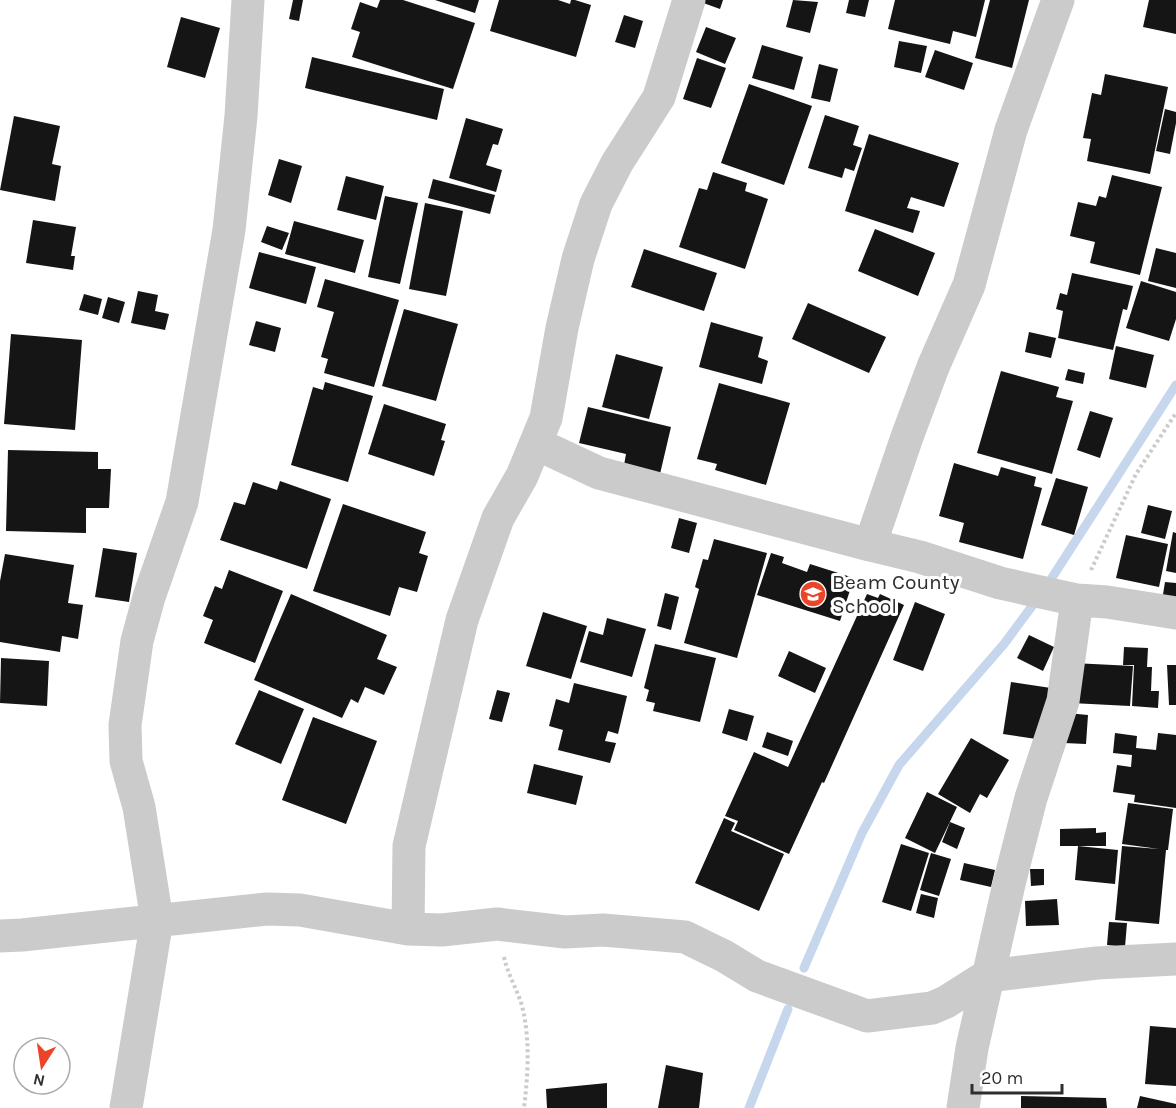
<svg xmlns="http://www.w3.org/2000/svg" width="1176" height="1108" viewBox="0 0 1176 1108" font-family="Karla,sans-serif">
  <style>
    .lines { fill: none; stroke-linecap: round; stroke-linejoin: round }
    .stream { stroke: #c6d6ed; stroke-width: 9 }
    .building { fill: #151515 }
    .path { stroke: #cbcbcb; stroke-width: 4; stroke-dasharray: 3 3; stroke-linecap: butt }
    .minor { stroke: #cbcbcb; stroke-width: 33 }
    .labels { text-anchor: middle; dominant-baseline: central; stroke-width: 6; stroke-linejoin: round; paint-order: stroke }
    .poi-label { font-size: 21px; fill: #2e2e2e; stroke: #fff; text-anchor: start }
  </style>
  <rect width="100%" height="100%" fill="#fff"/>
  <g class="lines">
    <!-- stream -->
    <path class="stream" d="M 1046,587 L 1176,385
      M 804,968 L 862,833 L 899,765 L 1004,644 L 1038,598
      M 749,1108 L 788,1009"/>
  </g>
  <!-- building -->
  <path class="building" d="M 293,0 L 303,0 L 299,21 L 289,19 Z
    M 380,0 L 403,0 L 475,23 L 453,89 L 352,57 L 360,32 L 351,29 L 360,2 L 377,8 Z
    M 435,0 L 479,0 L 475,13 Z
    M 499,0 L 558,0 L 570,4 L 571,0 L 575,0 L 591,5 L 576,57 L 490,31 Z
    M 695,0 L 723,0 L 720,9 Z
    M 793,0 L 818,2 L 810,33 L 786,27 Z
    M 849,0 L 869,0 L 865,17 L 846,13 Z
    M 895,0 L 985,0 L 976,37 L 953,31 L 950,44 L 888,29 Z
    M 990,0 L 1029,0 L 1012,68 L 975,58 Z
    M 1149,0 L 1176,0 L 1176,34 L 1143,27 Z
    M 624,15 L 643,21 L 635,48 L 615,42 Z
    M 181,17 L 220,28 L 205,78 L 167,67 Z
    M 706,27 L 736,38 L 725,64 L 696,52 Z
    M 899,41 L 927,46 L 921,73 L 894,67 Z
    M 762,45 L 803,57 L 794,90 L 752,78 Z
    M 935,50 L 973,63 L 964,90 L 925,77 Z
    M 312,57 L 444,89 L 437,120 L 305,88 Z
    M 697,58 L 726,68 L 711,108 L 683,99 Z
    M 819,64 L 838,69 L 830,102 L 811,98 Z
    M 1105,74 L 1168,87 L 1150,174 L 1087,161 L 1091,139 L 1083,138 L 1092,93 L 1101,95 Z
    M 749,84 L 812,106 L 784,185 L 721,163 Z
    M 1165,109 L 1176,112 L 1176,123 L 1170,154 L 1156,151 Z
    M 825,115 L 859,126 L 853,145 L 862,148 L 854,171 L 845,168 L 842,178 L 808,168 Z
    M 14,116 L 60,126 L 52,164 L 61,166 L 55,201 L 0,190 Z
    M 466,118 L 503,129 L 498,145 L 493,144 L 486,165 L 502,170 L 496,192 L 449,178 Z
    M 869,134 L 959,163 L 944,207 L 911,197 L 907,208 L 920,211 L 913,233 L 845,211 Z
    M 279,159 L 302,166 L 291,203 L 268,195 Z
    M 713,172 L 747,183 L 745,191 L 768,199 L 745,269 L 679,247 L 699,188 L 707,190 Z
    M 1112,175 L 1162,187 L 1140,275 L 1090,263 L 1095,242 L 1070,236 L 1078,202 L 1096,206 L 1099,196 L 1106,198 Z
    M 346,176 L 384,186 L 376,220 L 337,210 Z
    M 433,179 L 495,195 L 490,214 L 428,198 Z
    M 385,196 L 418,203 L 400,284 L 368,277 Z
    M 425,203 L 463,211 L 446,296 L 409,289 Z
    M 33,220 L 76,227 L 71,256 L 75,256 L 73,270 L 26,263 Z
    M 294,221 L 364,240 L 355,273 L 285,254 Z
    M 267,226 L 289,233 L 282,250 L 261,242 Z
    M 875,229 L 935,253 L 918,296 L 858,271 Z
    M 1156,248 L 1176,253 L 1176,288 L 1148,281 Z
    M 644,249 L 717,273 L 704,311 L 631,287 Z
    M 259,252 L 316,267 L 306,304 L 249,288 Z
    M 1072,273 L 1133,286 L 1127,310 L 1123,309 L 1113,350 L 1058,338 L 1063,311 L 1056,309 L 1060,293 L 1067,295 Z
    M 325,279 L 399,300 L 374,387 L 324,373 L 328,359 L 321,357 L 334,312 L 317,307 Z
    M 1141,281 L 1176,292 L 1176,319 L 1169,341 L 1126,328 Z
    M 138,291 L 158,295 L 155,311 L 169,314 L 165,330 L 131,323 Z
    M 84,294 L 102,299 L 98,315 L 79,310 Z
    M 108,297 L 125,302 L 119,323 L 102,318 Z
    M 808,303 L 886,337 L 869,373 L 792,339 Z
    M 404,309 L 458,324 L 436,401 L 382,386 Z
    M 256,321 L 281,328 L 275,352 L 249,345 Z
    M 711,322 L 763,337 L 758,357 L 768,361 L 762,384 L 699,367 Z
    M 1029,332 L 1056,338 L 1051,358 L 1025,352 Z
    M 11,334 L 82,340 L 75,430 L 4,424 Z
    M 1116,346 L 1154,355 L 1146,388 L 1109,379 Z
    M 616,354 L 663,367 L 649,419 L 602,407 Z
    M 1068,369 L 1085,373 L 1083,384 L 1065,380 Z
    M 1001,371 L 1059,387 L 1056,397 L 1073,401 L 1052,474 L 977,453 Z
    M 325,382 L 373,396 L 348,482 L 291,465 L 313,387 L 323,390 Z
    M 719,383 L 790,403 L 766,485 L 715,470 L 717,464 L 697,459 Z
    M 384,404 L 446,424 L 441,440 L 445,441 L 434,476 L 368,454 Z
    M 588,407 L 671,427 L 660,474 L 624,465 L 626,454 L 579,443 Z
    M 1090,411 L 1113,418 L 1100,458 L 1077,450 Z
    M 8,450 L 98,452 L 98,469 L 111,469 L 109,508 L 86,508 L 86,533 L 6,531 Z
    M 954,463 L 998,476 L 1001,467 L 1036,477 L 1034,486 L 1042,488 L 1023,559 L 959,542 L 964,523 L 939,516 Z
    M 1056,478 L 1088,487 L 1074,535 L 1041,525 Z
    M 280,481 L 331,499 L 307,569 L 220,540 L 234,502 L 245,505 L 253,482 L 277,490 Z
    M 343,504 L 426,532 L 419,553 L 428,556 L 417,592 L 399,587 L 390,616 L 313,591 Z
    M 1148,505 L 1172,511 L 1165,539 L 1141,533 Z
    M 679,518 L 697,523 L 689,553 L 671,548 Z
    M 1173,532 L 1176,533 L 1176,573 L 1166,571 Z
    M 1126,535 L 1168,544 L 1159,587 L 1116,578 Z
    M 714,539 L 767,553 L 737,658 L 684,643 L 699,589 L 695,587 L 703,559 L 708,560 Z
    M 103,548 L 137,553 L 129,602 L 95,597 Z
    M 771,553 L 784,557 L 782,563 L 807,572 L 810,564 L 854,578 L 840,621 L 757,595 Z
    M 5,554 L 74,565 L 68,603 L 83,605 L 78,639 L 62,636 L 60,652 L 0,642 L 0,581 Z
    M 229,570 L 283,591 L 255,663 L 204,643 L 213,620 L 203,616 L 215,586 L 222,589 Z
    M 1165,582 L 1176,583 L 1176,609 L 1161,607 Z
    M 665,593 L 679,597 L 671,630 L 657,626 Z
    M 291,594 L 387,635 L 377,659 L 397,667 L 384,695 L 365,687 L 358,703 L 351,699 L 342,718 L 254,680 Z
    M 867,594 L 878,598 L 880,594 L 904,605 L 824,783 L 822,782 L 789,854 L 734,830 L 738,821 L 725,816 L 754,752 L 788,767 Z
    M 915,602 L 945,614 L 923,671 L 893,660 Z
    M 543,612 L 587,626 L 571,679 L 526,666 Z
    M 607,618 L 646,629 L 632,677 L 580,662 L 589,631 L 603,635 Z
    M 1029,635 L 1054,647 L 1043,671 L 1017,658 Z
    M 655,644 L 716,658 L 700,722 L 653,711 L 655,703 L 646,701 L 649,690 L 644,688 Z
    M 1124,647 L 1148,648 L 1147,667 L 1152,667 L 1151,691 L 1159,691 L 1158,708 L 1132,706 L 1134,665 L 1123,665 Z
    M 789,651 L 826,668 L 815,693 L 778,676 Z
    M 1,658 L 49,661 L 47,706 L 0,703 Z
    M 1073,663 L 1133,666 L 1130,706 L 1071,703 Z
    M 1167,665 L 1176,665 L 1176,705 L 1169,705 Z
    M 1011,682 L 1051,688 L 1043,740 L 1003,734 Z
    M 574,683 L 627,696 L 618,734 L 608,731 L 605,741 L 616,743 L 610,763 L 558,750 L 563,730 L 549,726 L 556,699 L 569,703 Z
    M 259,690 L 304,709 L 281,764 L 235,744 Z
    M 497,690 L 510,693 L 502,722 L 489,719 Z
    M 729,709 L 754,716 L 747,741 L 722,733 Z
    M 1067,713 L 1088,715 L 1086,744 L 1064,743 Z
    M 313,717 L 377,741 L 346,824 L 282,800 Z
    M 767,732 L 793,741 L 788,756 L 762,747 Z
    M 1115,733 L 1137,736 L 1136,748 L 1156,750 L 1158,733 L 1176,735 L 1176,808 L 1134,802 L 1135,795 L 1113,792 L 1117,765 L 1131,767 L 1132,755 L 1113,753 Z
    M 971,738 L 1009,760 L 987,798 L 980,794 L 970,813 L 938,794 Z
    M 534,764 L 583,776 L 576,805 L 527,793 Z
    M 927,792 L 957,807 L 935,853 L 905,838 Z
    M 1128,803 L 1173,809 L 1168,850 L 1166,850 L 1159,924 L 1115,920 L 1122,846 L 1159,849 L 1122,844 Z
    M 724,818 L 735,823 L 731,831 L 784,854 L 759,911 L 695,883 Z
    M 950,822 L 965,828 L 957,849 L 942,842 Z
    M 1096,828 L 1096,833 L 1106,832 L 1106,846 L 1060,846 L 1060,829 Z
    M 901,844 L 929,853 L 911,911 L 882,902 Z
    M 1078,846 L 1118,850 L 1115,884 L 1075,880 Z
    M 931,853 L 951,859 L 939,896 L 920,890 Z
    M 964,863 L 995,870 L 991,887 L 960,880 Z
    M 1030,869 L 1044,869 L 1044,885 L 1031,886 Z
    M 921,894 L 938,898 L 934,918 L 916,913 Z
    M 1057,899 L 1059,925 L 1026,926 L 1025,901 Z
    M 1109,922 L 1127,923 L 1125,947 L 1107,945 Z
    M 1150,1026 L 1176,1028 L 1176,1086 L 1145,1084 Z
    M 666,1065 L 703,1073 L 699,1108 L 658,1108 Z
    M 607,1083 L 607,1108 L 547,1108 L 546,1089 Z
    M 1021,1096 L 1106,1098 L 1107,1108 L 1021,1108 Z
    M 1140,1096 L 1176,1104 L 1176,1108 L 1137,1108 Z"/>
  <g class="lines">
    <!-- path -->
    <path class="path" d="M 1091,570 L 1136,474 L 1176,413
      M 504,957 C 508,976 519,992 523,1010 C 530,1041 528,1076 524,1108"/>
    <!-- minor -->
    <path class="minor" d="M 537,444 L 599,473 L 870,545 L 920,557 L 1000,583 L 1077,600 L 1107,602 L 1176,613
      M 870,545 L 907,437 L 933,367 L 969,285 L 1011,130 L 1058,0
      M 408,929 L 409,846 L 462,620 L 498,518 L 522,476 L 546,418 L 562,328 L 578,259 L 596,204 L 617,163 L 659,97 L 689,0
      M 0,936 L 22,935 L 267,909 L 300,910 L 408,929 L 442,930 L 497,924 L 565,932 L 603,930 L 685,937 L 724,956 L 757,976 L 867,1016 L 932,1008 L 946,1002 L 987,976 L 1097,963 L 1176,959
      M 126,1108 L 157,920 L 139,807 L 126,761 L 125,725 L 137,641 L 149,597 L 182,502 L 229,230 L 241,116 L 248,0
      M 963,1108 L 972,1048 L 1009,884 L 1031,798 L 1063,701 L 1077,600"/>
  </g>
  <!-- icons -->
  <defs>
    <symbol id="school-disc" viewBox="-11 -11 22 22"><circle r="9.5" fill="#ec4429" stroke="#fff"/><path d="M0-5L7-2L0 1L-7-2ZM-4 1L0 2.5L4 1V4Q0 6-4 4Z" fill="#fff"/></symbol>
  </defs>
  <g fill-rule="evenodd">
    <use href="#school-disc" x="798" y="579" width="30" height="30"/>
  </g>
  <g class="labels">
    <!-- poi labels -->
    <g class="poi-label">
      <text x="832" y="582">Beam County<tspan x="832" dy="24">School</tspan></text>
    </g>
  </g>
  <!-- north arrow -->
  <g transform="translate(42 1066) rotate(192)"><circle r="28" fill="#ffffff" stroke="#ababab" stroke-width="1.5"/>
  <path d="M0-4.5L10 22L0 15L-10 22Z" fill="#ec4429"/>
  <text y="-9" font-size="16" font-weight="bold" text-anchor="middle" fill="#2e2e2e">N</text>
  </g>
  <!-- scale -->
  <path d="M972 1084v9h90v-9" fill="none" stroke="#2e2e2e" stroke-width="3"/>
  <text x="981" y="1084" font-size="18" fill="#2e2e2e" stroke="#ffffff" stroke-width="4.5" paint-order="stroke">20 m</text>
</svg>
